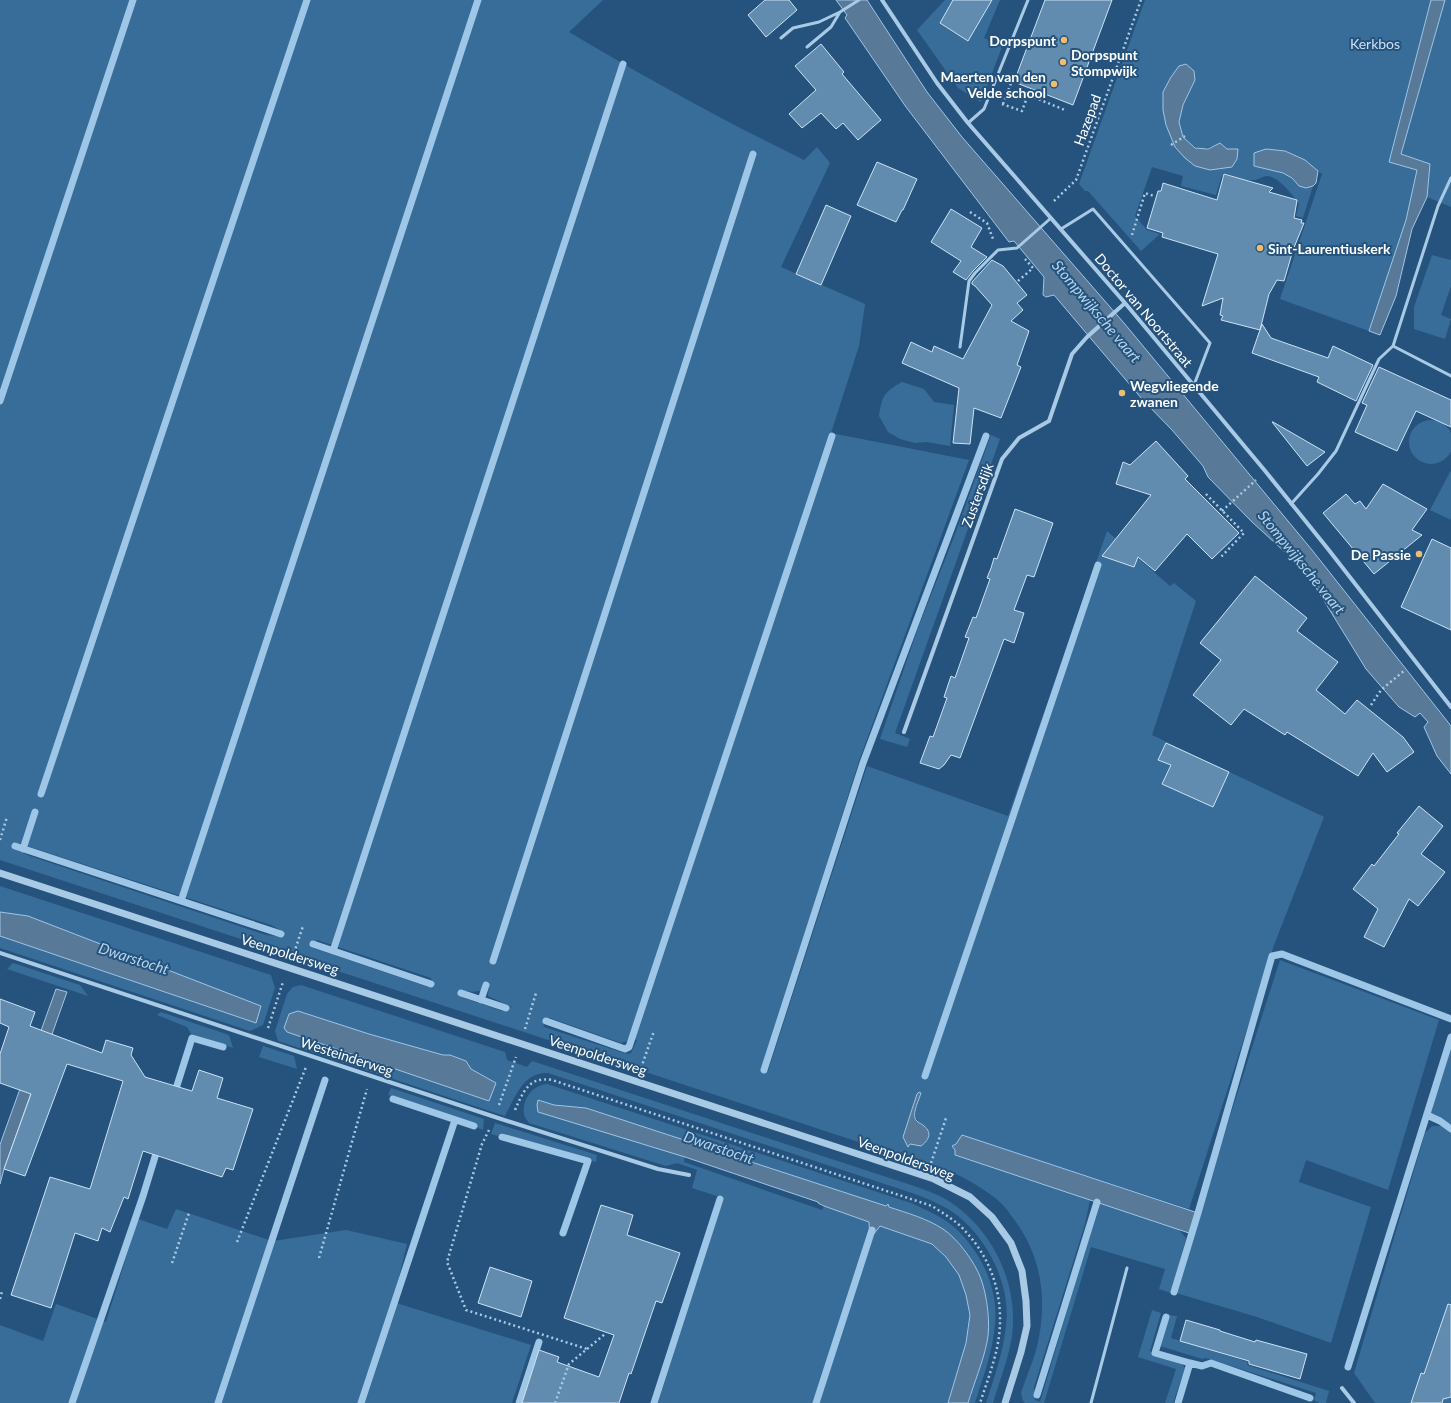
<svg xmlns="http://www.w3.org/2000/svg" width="1451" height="1403" viewBox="0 0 1451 1403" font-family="Lato,sans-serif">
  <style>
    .green { fill: #386d9a; fill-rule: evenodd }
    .water { fill: #587a98; stroke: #9ec6e6 }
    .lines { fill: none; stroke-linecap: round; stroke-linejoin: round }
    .stream { stroke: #9ec6e6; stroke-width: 7 }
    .building { fill: #618caf; stroke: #cce2f4 }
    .path { stroke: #a9cae5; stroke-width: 2.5; stroke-dasharray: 2 3; stroke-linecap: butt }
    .service { stroke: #a9cae5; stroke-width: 3 }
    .minor { stroke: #a9cae5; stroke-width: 4 }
    .tertiary { stroke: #a9cae5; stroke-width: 7 }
    .poi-dot { fill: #efbd6e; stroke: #25537d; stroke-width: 1.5 }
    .labels { text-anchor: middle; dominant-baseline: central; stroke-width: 4; stroke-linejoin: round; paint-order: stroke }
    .poi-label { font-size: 14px; font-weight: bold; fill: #fff; stroke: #25537d; text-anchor: end }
    .park-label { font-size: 14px; fill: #cce2f4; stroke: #25537d }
    .street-label { font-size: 14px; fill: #fff; stroke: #25537d }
    .water-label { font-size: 15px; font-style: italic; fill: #b4d4ed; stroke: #25537d }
  </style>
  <rect width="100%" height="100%" fill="#25537d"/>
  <!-- green -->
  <path class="green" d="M 0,0 L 603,0 L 569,32 C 646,78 724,121 804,160 L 817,147 L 830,163 L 781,267 L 865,304 L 859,346 L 831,433 L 969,460 L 859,761 L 762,1069 L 768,1071 L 867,766 L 1008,816 L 1107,531 L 1170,586 L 1174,583 L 1196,601 L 1152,735 L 1324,817 L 1274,945 L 1189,1209 L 962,1135 L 955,1150 L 955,1155 L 1090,1200 L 1085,1224 L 1034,1387 L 1035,1400 L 1040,1402 L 1099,1203 L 1178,1229 L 1186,1238 L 1171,1293 L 1159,1289 L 1165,1269 L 1091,1247 L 1044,1403 L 1025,1403 L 1023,1401 L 1021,1393 C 1027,1374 1036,1356 1039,1337 C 1047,1295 1040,1253 1013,1218 C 1010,1214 1006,1208 1002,1204 C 988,1191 972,1182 956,1174 L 0,860 ZM 18,843 L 271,925 L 280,930 L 281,933 L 276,936 L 266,935 L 30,856 L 15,849 L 15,846 ZM 317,940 L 431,978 L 433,984 L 428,987 L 313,948 L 313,944 ZM 484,983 L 489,985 L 488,996 L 512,1007 L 502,1011 L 464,998 L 459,993 C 469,989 472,994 482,990 ZM 550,1018 L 621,1043 L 627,1041 L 629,1037 L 637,1040 L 631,1053 L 627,1054 L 544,1027 L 543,1021 ZM 921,1093 C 919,1101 912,1114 918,1121 C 922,1126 925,1126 929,1133 L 910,1144 L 907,1143 L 903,1137 L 917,1094 Z
    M 945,0 L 1000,0 L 984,38 L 1002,47 L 981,102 L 958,88 L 917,30 Z
    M 1145,0 L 1431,0 L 1389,161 L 1417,170 L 1406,220 L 1369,331 L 1280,299 L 1322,174 L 1305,160 L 1285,151 L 1266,149 L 1254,166 C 1263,168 1274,169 1283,173 C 1296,178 1296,190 1313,186 L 1303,218 L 1296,216 L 1299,204 C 1294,196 1278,176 1267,176 C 1263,176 1259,179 1255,180 C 1245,181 1234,176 1224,173 L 1221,178 L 1216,195 L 1181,186 L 1183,176 L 1152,167 L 1135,216 L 1147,230 L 1160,234 L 1141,251 L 1088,191 L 1085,191 L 1079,184 ZM 1186,64 L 1195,80 C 1186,103 1167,124 1191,144 C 1200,152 1210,147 1220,143 L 1227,149 L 1237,149 L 1237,159 L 1175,147 L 1166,125 L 1171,77 L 1179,67 Z
    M 1445,0 L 1451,0 L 1451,207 L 1427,197 L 1430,164 L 1401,154 Z
    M 1432,255 L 1451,260 L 1451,286 L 1441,315 L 1451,319 L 1445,339 L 1414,329 L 1414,307 Z
    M 902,382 L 924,389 L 934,402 L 954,405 L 950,446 L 926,442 L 915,443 L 900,439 L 888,432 L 879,416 C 882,396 884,392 902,382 Z
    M1409 442a22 22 0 1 1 44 0a22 22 0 1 1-44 0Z
    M 991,435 L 1000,439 L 895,733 L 910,739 L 907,747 L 880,739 L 918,628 L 954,537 Z
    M 1451,470 L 1451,520 L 1430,510 Z
    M 0,886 L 271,975 L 275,988 L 263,1025 L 250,1031 L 0,948 L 0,936 L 255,1023 L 261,1007 L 28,916 L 0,912 Z
    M 1280,960 L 1439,1020 L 1388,1190 L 1306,1160 L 1299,1182 L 1371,1207 L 1331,1343 L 1257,1317 L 1176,1293 L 1195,1226 Z
    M 13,963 L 80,985 L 88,996 L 7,969 Z
    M 301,985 L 505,1052 L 507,1060 L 527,1067 L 532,1061 L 914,1186 C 925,1190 937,1194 947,1200 C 994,1229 1021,1288 1011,1342 C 1007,1362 999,1383 993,1403 L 986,1403 C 994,1378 1003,1353 1006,1326 C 1011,1286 989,1241 958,1216 C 944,1205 928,1199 912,1193 L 548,1073 C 524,1071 515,1097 505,1116 L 278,1041 L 275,1031 L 287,994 L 293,987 ZM 298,1011 L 369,1034 L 443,1055 L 450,1055 L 466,1061 L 471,1069 L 496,1083 L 489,1101 L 288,1032 L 284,1028 Z
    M 161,1012 L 229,1035 L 233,1048 L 191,1034 L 187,1027 L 157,1015 Z
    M 263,1046 L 294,1056 L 297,1069 L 259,1057 Z
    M 1451,1046 L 1451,1125 L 1441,1118 L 1429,1113 Z
    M 547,1084 L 911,1203 C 926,1210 941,1216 954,1227 C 980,1250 999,1288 995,1324 C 993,1351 983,1377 975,1403 L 968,1403 C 974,1383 983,1362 987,1342 C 994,1310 981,1266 958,1242 C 949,1233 936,1227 926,1219 L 586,1108 L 554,1105 L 538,1100 L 685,1157 L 684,1162 L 822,1210 L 824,1206 L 869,1222 L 870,1238 L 880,1226 L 932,1244 L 946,1257 L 959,1275 L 966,1295 L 970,1315 L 966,1343 L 948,1403 L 658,1403 L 723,1198 L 692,1188 L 697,1170 L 677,1163 L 666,1166 L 529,1123 C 527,1120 524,1117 524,1114 C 522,1100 532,1085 547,1084 Z
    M 391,1088 L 484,1119 L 483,1130 L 476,1127 L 475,1124 L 388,1095 Z
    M 495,1123 L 597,1155 L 596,1162 L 501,1133 L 498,1136 L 491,1134 Z
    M 1432,1126 L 1441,1126 L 1451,1133 L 1451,1403 L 1375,1403 L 1354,1373 L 1425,1133 Z
    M 176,1209 L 269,1240 L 216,1403 L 0,1403 L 0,1325 L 43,1341 L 56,1304 L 106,1322 L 138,1219 L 167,1229 Z
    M 346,1230 L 407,1244 L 393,1302 L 531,1345 L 512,1403 L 220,1403 L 273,1241 Z
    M 1152,1310 L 1161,1313 L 1150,1351 L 1154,1355 L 1182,1364 L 1185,1368 L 1173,1403 L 1165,1403 L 1176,1369 L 1138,1357 Z
    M 1168,1315 L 1177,1316 L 1171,1338 L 1248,1362 L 1247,1365 L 1329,1391 L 1326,1403 L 1319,1403 L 1314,1400 L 1316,1393 L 1206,1358 L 1202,1359 L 1160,1346 Z"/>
  <!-- water -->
  <path class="water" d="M 836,0 L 867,0 L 927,92 L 962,137 L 1124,323 L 1312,550 L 1451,726 L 1451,774 L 1437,756 L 1424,727 L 1428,722 L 1420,713 L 1415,717 L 1399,707 L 1366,669 L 1310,578 L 1297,563 L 1252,522 L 1208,477 L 1203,466 L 1172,430 L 1142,399 L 1054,295 L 1046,297 L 1043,295 L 1044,277 L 1014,241 L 1009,242 L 906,107 L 845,18 L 847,15 Z
    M 1431,0 L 1445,0 L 1401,154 L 1430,164 L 1427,197 L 1412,229 L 1396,296 L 1380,335 L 1369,331 L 1406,220 L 1417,170 L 1389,162 Z
    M 1186,64 L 1194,71 L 1195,80 L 1183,105 L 1179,122 L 1183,137 L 1195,148 L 1208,149 L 1220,143 L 1227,149 L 1238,149 L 1237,159 L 1232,167 L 1210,170 L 1195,166 L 1185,158 L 1175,147 L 1166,125 L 1163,110 L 1163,92 L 1171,77 L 1179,66 Z
    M 1266,149 L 1285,151 L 1305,160 L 1318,171 L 1316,183 L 1313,186 L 1306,188 L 1299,186 L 1292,178 L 1283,173 L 1254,166 L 1254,153 Z
    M 0,912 L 28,916 L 261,1006 L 256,1023 L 0,936 Z
    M 56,989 L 67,992 L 4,1169 L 0,1184 L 0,1145 L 3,1136 Z
    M 298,1011 L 369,1034 L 443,1055 L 450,1055 L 466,1061 L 471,1069 L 496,1083 L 489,1101 L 287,1032 L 284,1028 L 289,1014 Z
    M 919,1092 L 921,1093 C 919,1100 913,1111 915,1118 C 917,1123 921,1123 924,1126 C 933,1133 928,1141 921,1146 L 910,1144 L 908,1147 L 903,1137 L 917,1094 Z
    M 538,1100 L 554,1105 L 586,1108 L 886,1206 L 888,1204 L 889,1207 C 907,1213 926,1218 943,1229 C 957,1238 975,1262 981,1279 C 987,1295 991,1325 987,1342 C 983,1362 974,1383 968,1403 L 948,1403 L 966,1343 L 970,1315 L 966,1295 L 959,1275 L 946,1257 L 932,1244 L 880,1226 L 870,1239 L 869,1222 L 824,1206 L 818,1203 L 818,1202 L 685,1157 L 538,1112 L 537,1105 Z
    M 962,1135 L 1198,1213 L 1192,1234 L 955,1155 L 955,1150 L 952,1146 L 956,1144 Z"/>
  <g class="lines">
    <!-- stream -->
    <path class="stream" d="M 0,401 L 133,0
      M 41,794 L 307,0
      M 15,846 L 281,934
      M 23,849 L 35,812
      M 181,901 L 478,0
      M 313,944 L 431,984
      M 333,951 L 623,64
      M 493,961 L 753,154
      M 461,993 L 506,1008
      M 481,1000 L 486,985
      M 546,1021 L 625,1049 L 629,1047 L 832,436
      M 764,1070 L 863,763 L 986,436
      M 925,1076 L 1098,565
      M 174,1095 L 192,1038 L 223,1047
      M 393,1099 L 474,1126
      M 1427,1115 L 1440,1121 L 1451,1129
      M 502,1137 L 588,1161 L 563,1233
      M 1174,1292 L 1198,1213 L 1272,956 L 1282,954 L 1451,1019
      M 1166,1317 L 1155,1353 L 1190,1363 L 1178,1403
      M 1190,1363 L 1202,1366 L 1211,1363 L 1310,1398
      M 1348,1367 L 1451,1037
      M 1037,1395 L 1097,1202
      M 72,1403 L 143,1196 L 158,1147
      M 218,1403 L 325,1080
      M 361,1403 L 455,1120
      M 519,1403 L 539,1342
      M 654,1403 L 720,1199
      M 816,1403 L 872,1230"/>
  </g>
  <!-- building -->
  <path class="building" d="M 765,0 L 789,0 L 797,10 L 766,37 L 748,15 Z
    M 953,0 L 992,0 L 968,41 L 940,23 Z
    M 1045,0 L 1112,0 L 1073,105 L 1014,82 Z
    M 821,44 L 844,72 L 842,74 L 881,120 L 858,140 L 843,123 L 836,129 L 821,113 L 802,128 L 789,114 L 816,90 L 795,66 Z
    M 877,162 L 917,179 L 903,210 L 902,210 L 896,222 L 857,205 Z
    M 1224,174 L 1273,188 L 1269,192 L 1297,200 L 1294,218 L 1302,220 L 1301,223 L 1304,223 L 1293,250 L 1284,281 L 1277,280 L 1269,294 L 1260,330 L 1221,320 L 1223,316 L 1220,315 L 1223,298 L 1202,306 L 1218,254 L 1162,237 L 1163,233 L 1147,228 L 1158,191 L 1161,191 L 1163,183 L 1217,200 Z
    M 826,205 L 851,216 L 821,285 L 796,274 Z
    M 951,209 L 982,228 L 971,247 L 987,257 L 973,271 L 966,280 L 953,272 L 961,261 L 931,242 Z
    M 992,260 L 1003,266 L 1027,295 L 1017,303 L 1023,310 L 1011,321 L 1029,331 L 1017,365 L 1021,367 L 1001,418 L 974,408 L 970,444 L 953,443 L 959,388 L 902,363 L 911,342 L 932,352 L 934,346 L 963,359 L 992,305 L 975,286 L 972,284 L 972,282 Z
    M 1262,324 L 1271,338 L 1328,358 L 1333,346 L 1373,365 L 1356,401 L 1317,382 L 1319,377 L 1252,353 Z
    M 1379,367 L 1451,400 L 1451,427 L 1416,411 L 1397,451 L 1355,432 L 1367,405 L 1362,403 Z
    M 1272,422 L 1273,422 L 1325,452 L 1307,466 Z
    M 1156,441 L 1188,476 L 1185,479 L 1239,533 L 1212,559 L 1187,534 L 1155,571 L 1138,557 L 1134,567 L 1102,556 L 1151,495 L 1116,484 L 1123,462 L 1130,465 Z
    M 1383,484 L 1427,509 L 1412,530 L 1422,535 L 1374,574 L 1323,513 L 1346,494 L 1355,504 L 1360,501 L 1366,509 Z
    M 1015,509 L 1053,523 L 1034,577 L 1027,575 L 1014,610 L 1024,613 L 1014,643 L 1004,639 L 960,758 L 951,755 L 944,765 L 939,769 L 920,763 L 930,736 L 933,737 L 947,698 L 944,697 L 951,676 L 955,678 L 969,638 L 965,637 L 973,617 L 976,618 L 990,579 L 987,578 L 991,568 L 994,558 L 997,559 Z
    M 1432,539 L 1451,548 L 1451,630 L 1401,607 Z
    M 1255,576 L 1307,618 L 1297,631 L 1338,662 L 1316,690 L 1345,714 L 1357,700 L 1403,737 L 1414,752 L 1387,772 L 1373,753 L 1358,776 L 1287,732 L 1285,735 L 1244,709 L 1231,725 L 1193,695 L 1221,660 L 1200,643 Z
    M 1166,743 L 1229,772 L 1213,807 L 1162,784 L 1171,765 L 1158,760 Z
    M 1419,806 L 1443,826 L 1421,854 L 1445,872 L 1418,906 L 1409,899 L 1384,947 L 1364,937 L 1378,909 L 1353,889 L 1372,864 L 1374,866 L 1399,834 L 1397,833 Z
    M 0,999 L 35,1012 L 30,1026 L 102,1053 L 106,1040 L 133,1048 L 131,1055 L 145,1077 L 192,1091 L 199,1070 L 223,1078 L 217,1098 L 253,1109 L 233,1170 L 226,1168 L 222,1177 L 143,1151 L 128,1199 L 124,1197 L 110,1232 L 102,1228 L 98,1241 L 75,1233 L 51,1308 L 11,1295 L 50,1177 L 90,1189 L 123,1081 L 67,1064 L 25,1176 L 4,1169 L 31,1094 L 0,1083 L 0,1054 L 9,1027 L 0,1023 Z
    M 601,1205 L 633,1215 L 627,1235 L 680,1253 L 662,1303 L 656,1301 L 631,1374 L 629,1373 L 619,1403 L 522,1403 L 539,1350 L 559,1357 L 557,1362 L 599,1377 L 614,1335 L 564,1318 Z
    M 490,1267 L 532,1281 L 521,1317 L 478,1303 Z
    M 1448,1304 L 1451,1305 L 1451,1397 L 1443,1399 L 1442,1403 L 1411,1403 L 1421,1373 L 1424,1374 Z
    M 1186,1320 L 1220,1330 L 1220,1331 L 1255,1342 L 1256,1340 L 1307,1354 L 1300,1379 L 1249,1364 L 1249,1361 L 1180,1341 Z"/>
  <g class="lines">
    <!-- path -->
    <path class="path" d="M 1002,104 L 1022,111 L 1028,95 L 1065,110
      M 1003,104 L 1013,78
      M 1171,145 L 1185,136
      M 1054,201 L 1076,180 L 1141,0
      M 970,212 L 987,223 L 993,239
      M 1132,235 L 1145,193 L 1154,196
      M 1018,281 L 1033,268 L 1025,259
      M 1206,494 L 1244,533 L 1220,558
      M 1222,511 L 1256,480
      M 1371,705 L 1381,690 L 1405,670
      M 0,840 L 7,817
      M 294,953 L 303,926
      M 268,1028 L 283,982
      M 525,1029 L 536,993
      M 641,1068 L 654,1031
      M 499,1105 L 516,1057
      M 515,1110 C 523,1092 529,1076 552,1080 L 932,1206 C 944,1214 957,1221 966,1232 C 995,1263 1006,1306 997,1348 C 993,1366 986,1385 980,1403
      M 489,1130 L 482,1144 L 447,1262 L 466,1310 L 587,1349
      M 931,1163 L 946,1118
      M 237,1242 L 306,1067
      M 319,1258 L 367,1089
      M 172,1263 L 189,1213
      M 0,1299 L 2,1291
      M 555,1403 L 569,1364 L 605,1334"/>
    <!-- service -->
    <path class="service" d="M 781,38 L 793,28 L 819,22 L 840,12 L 859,0
      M 807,47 L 831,27 L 840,12
      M 968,123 L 984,109 L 1028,0
      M 1061,229 L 1093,209 L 1210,343 L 1194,385
      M 1393,346 L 1451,376
      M 960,347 L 969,281 L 975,273 L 998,250 L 1017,248 L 1051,218
      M 1291,504 L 1318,474 L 1336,451 L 1379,359 L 1393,346 L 1438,206 L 1451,178
      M 1091,1403 L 1127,1268"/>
    <!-- minor -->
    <path class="minor" d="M 882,0 L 937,83 L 968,123 L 1125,303 L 1266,472 L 1328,549 L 1451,707
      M 904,732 L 1002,459 L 1019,438 L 1049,421 L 1072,354 L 1087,337 L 1125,303
      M 0,953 L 495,1117 L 658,1169 L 689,1175
      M 1342,1388 L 1354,1403"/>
    <!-- tertiary -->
    <path class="tertiary" d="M 0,873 L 934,1179 L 970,1197 L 992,1217 L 1011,1243 L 1022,1271 L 1026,1301 L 1027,1326 L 1021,1352 L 1005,1403"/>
  </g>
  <!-- markers -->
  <g class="poi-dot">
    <circle cx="1064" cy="40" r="4"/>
    <circle cx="1063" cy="62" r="4"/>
    <circle cx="1054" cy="84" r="4"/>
    <circle cx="1260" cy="248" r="4"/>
    <circle cx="1122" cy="393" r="4"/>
    <circle cx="1419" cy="554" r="4"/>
  </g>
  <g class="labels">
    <!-- poi labels -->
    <g class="poi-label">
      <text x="1056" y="40">Dorpspunt</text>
      <text x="1071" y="54" text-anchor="start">Dorpspunt<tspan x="1071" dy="16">Stompwijk</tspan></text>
      <text x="1046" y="76">Maerten van den<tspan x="1046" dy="16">Velde school</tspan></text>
      <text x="1268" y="248" text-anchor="start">Sint-Laurentiuskerk</text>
      <text x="1130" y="385" text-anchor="start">Wegvliegende<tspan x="1130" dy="16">zwanen</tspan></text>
      <text x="1411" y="554">De Passie</text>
    </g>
    <!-- park labels -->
    <g class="park-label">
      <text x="1375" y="43">Kerkbos</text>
    </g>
    <!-- street labels -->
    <g class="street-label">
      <text transform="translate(1087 120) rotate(-70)">Hazepad</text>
      <text transform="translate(1144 310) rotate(50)">Doctor van Noortstraat</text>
      <text transform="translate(977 495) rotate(-70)">Zustersdijk</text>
      <text transform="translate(290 954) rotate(18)">Veenpoldersweg</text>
      <text transform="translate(598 1055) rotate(18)">Veenpoldersweg</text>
      <text transform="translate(347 1056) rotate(18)">Westeinderweg</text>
      <text transform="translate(906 1158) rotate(20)">Veenpoldersweg</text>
    </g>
    <!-- water labels -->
    <g class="water-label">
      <text transform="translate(1097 311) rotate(50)">Stompwijksche vaart</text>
      <text transform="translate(1302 562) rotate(51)">Stompwijksche vaart</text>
      <text transform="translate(134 958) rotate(18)">Dwarstocht</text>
      <text transform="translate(719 1147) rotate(19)">Dwarstocht</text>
    </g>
  </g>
</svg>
